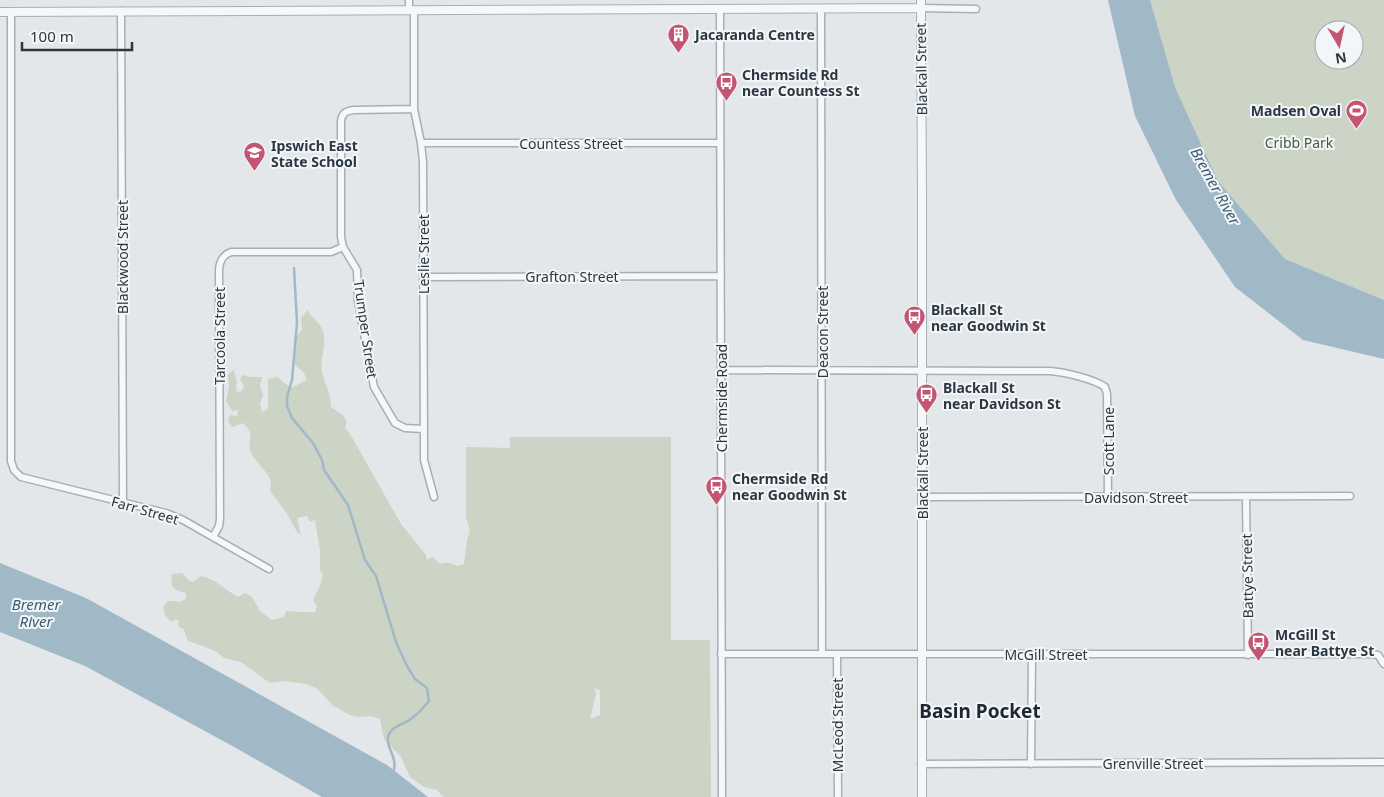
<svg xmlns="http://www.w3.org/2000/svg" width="1384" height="797" viewBox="0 0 1384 797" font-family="'Noto Sans',sans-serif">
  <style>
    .green { fill: #cbd4c5; fill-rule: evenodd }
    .water { fill: #a1b9c7 }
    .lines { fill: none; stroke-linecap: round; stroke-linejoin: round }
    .stream { stroke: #a1b9c7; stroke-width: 2.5 }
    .minor-casing { stroke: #a8afb4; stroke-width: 9 }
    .tertiary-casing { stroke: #a8afb4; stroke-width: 10 }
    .minor { stroke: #f6f7f9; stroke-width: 6 }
    .tertiary { stroke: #f6f7f9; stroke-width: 8 }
    .labels { text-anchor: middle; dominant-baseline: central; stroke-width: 4; stroke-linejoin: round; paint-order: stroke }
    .poi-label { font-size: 14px; font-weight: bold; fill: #2c3741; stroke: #f3f6f8; text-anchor: start }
    .street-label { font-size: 14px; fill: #2c3741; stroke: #f3f6f8 }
    .park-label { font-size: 14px; fill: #455c3b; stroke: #f3f6f8 }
    .water-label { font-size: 15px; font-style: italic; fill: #395a72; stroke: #f3f6f8 }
    .district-label { font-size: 19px; font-weight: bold; fill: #1e2832; stroke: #f3f6f8 }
  </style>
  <rect width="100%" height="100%" fill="#e3e7ea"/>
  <!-- green -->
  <path class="green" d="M 1150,0 L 1384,0 L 1384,300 L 1285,259 L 1218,181 L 1175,87 ZM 1324,30 L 1354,30 L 1354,60 L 1324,60 Z
    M 307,310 C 311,316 316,320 320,325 C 330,340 319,356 322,372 C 325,385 331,393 331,407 L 343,415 L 347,422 L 345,428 L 350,434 L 401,524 L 426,555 L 427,560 L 432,557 L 440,564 C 446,562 450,562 457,566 L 464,564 L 467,540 L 470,531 L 466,517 L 466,447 L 510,448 L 510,437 L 671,437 L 671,640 L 710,640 L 711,797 L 443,797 L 437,790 L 424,787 L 410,777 L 401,757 L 384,739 L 380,719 L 370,716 L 359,717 L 350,715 L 332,705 L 318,689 L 306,684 L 285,681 L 270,683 L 241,662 L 224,658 L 217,652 L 206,647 L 188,641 L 183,628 L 180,628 L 178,625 L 179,620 L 175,620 L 171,622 L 165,615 L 163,607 L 168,601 L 174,601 L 180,602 L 186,599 L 186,593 C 173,590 170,587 172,574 L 182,573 L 188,580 L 193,582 L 201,576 C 217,580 224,589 238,597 L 245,593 L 252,597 L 260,611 L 272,620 L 284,617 L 286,611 C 296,611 306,613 315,612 L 317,606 L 313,600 L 321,583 L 323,574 L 320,570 L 320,550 L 315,520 L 310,522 L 307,516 L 297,518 L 301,535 L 297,532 L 286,512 L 270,491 C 270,488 271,486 271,483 C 270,472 252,461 250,449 C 247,436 257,437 243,423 L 233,427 L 228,422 L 230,415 L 237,416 L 238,410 L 232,411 L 226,401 L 229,387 L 228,374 L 234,370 L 237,381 L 236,386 L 237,392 L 242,391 L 244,385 L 240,380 L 242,375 L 251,377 L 262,377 L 260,386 L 263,395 L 260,404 L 262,412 L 268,409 L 268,379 L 277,377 L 291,388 L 307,380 L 304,373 L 295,365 L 294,339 L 302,330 L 301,319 ZM 594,688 L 600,690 L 600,715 L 590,719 L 596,693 Z"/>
  <!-- water -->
  <path class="water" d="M 1108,0 L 1150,0 L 1175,87 L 1218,181 L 1285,259 L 1384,300 L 1384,359 L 1303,340 L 1235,287 L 1176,200 L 1135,116 Z
    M 0,563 L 86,598 L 387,765 L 428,797 L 322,797 L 236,748 L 85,666 L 0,632 Z"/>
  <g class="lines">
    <!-- stream -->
    <path class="stream" d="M 294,268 L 297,323 L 292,380 L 287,397 L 287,406 L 292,418 L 313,443 L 322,460 L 324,470 L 348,505 L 365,560 L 376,576 L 396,642 L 407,666 L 415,679 L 427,688 L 429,701 C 424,707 418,714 412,718 C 401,727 383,727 389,746 C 392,755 397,762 393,773"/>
    <defs>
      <path id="minor" d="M 409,0 L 409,10
        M 921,8 L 976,9
        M 414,10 L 414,109 L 421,143 L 423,162 L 424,460 L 434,497
        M 720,10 L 722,797
        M 821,10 L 822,654
        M 121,11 L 123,502
        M 11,12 L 11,461 L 14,470 L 21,477 L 166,513 L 183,520 L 269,569
        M 414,109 L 354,110 C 346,111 342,113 341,121 L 341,237 L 343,247 L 357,270 L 358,301 L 374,387 L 395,423 L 405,428 L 424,429
        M 421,143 L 720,143
        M 423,277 L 721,276
        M 721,370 L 1050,371 C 1064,372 1094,379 1105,387 L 1107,394 L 1108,497
        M 922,497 L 1350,496
        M 1246,497 L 1248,655
        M 213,537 L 219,526 L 220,519 L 219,269 C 220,260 223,255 231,252 L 331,252 L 343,247
        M 721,654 L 1372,654 L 1378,655 L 1384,664
        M 837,654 L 838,797
        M 921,764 L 1384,762
        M 1031,764 L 1032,654"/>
      <path id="tertiary" d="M 921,0 L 922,199 L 922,797
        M 0,12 L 921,8"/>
    </defs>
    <!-- minor casing -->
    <use href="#minor" class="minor-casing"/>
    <!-- tertiary casing -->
    <use href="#tertiary" class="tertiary-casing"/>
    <!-- minor -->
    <use href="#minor" class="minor"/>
    <!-- tertiary -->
    <use href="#tertiary" class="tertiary"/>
  </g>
  <!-- icons -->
  <defs>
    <symbol id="building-pin" viewBox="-11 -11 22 30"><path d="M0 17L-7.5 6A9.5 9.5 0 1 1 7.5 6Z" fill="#c55372" stroke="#f3f6f8"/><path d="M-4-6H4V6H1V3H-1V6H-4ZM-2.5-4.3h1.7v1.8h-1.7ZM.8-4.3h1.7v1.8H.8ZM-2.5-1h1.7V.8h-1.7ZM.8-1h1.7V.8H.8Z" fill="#fff"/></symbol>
    <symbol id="bus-pin" viewBox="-11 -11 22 30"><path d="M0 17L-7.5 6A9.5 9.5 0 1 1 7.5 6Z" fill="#c55372" stroke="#f3f6f8"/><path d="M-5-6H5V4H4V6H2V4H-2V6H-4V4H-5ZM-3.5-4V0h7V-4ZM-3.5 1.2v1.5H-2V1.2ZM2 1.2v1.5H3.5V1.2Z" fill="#fff"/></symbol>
    <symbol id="stadium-pin" viewBox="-11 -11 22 30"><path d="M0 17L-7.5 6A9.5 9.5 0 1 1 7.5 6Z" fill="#c55372" stroke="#f3f6f8"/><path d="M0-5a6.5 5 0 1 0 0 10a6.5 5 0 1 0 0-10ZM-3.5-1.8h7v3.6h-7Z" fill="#fff"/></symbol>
    <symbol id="school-pin" viewBox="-11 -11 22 30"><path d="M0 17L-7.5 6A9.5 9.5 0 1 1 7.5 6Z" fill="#c55372" stroke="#f3f6f8"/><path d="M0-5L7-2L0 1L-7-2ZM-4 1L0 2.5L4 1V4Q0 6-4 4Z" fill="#fff"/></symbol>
  </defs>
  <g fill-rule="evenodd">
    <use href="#building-pin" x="666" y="22" width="25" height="34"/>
    <use href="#bus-pin" x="714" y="70" width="25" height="34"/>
    <use href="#stadium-pin" x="1344" y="98" width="25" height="34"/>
    <use href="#school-pin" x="242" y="140" width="25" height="34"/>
    <use href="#bus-pin" x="902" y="304" width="25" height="34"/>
    <use href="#bus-pin" x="914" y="382" width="25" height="34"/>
    <use href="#bus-pin" x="704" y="474" width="25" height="34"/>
    <use href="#bus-pin" x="1246" y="630" width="25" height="34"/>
  </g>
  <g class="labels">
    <!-- poi labels -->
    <g class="poi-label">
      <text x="695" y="34">Jacaranda Centre</text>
      <text x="742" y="74">Chermside Rd<tspan x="742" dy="16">near Countess St</tspan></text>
      <text x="1341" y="110" text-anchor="end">Madsen Oval</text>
      <text x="271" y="145">Ipswich East<tspan x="271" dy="16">State School</tspan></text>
      <text x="931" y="309">Blackall St<tspan x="931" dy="16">near Goodwin St</tspan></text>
      <text x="943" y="387">Blackall St<tspan x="943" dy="16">near Davidson St</tspan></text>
      <text x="732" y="478">Chermside Rd<tspan x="732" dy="16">near Goodwin St</tspan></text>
      <text x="1275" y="634">McGill St<tspan x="1275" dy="16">near Battye St</tspan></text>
    </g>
    <!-- street labels -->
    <g class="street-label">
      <text transform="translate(921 69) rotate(-91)">Blackall Street</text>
      <text x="571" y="143">Countess Street</text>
      <text transform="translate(423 254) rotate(-90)">Leslie Street</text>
      <text transform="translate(122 257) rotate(-90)">Blackwood Street</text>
      <text x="572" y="276">Grafton Street</text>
      <text transform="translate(366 329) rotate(82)">Trumper Street</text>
      <text transform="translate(822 332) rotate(-90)">Deacon Street</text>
      <text transform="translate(219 336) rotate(-90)">Tarcoola Street</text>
      <text transform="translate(721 398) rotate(-90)">Chermside Road</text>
      <text transform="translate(1108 441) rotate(-90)">Scott Lane</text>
      <text transform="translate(922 473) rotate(-90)">Blackall Street</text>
      <text x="1136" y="497">Davidson Street</text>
      <text transform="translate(145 510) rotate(16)">Farr Street</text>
      <text transform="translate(1247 576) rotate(-91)">Battye Street</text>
      <text x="1046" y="654">McGill Street</text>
      <text transform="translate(837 725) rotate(-90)">McLeod Street</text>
      <text x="1153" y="763">Grenville Street</text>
    </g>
    <!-- park labels -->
    <g class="park-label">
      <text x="1299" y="142">Cribb Park</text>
    </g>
    <!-- water labels -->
    <g class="water-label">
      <text transform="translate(1216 186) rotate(61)">Bremer River</text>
      <text x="36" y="604">Bremer<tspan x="36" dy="17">River</tspan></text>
    </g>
    <!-- district labels -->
    <g class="district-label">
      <text x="980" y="711">Basin Pocket</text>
    </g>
  </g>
  <!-- north arrow -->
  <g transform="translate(1339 45) rotate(171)"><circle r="24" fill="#f3f6f8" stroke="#a3aaaf"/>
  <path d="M0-4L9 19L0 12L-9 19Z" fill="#c55372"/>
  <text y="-8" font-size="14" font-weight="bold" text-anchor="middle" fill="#2c3741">N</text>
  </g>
  <!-- scale -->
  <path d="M22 42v8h110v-8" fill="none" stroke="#2c3741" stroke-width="2.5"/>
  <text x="30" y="42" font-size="15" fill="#2c3741" stroke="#f3f6f8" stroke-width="4" paint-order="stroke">100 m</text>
</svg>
